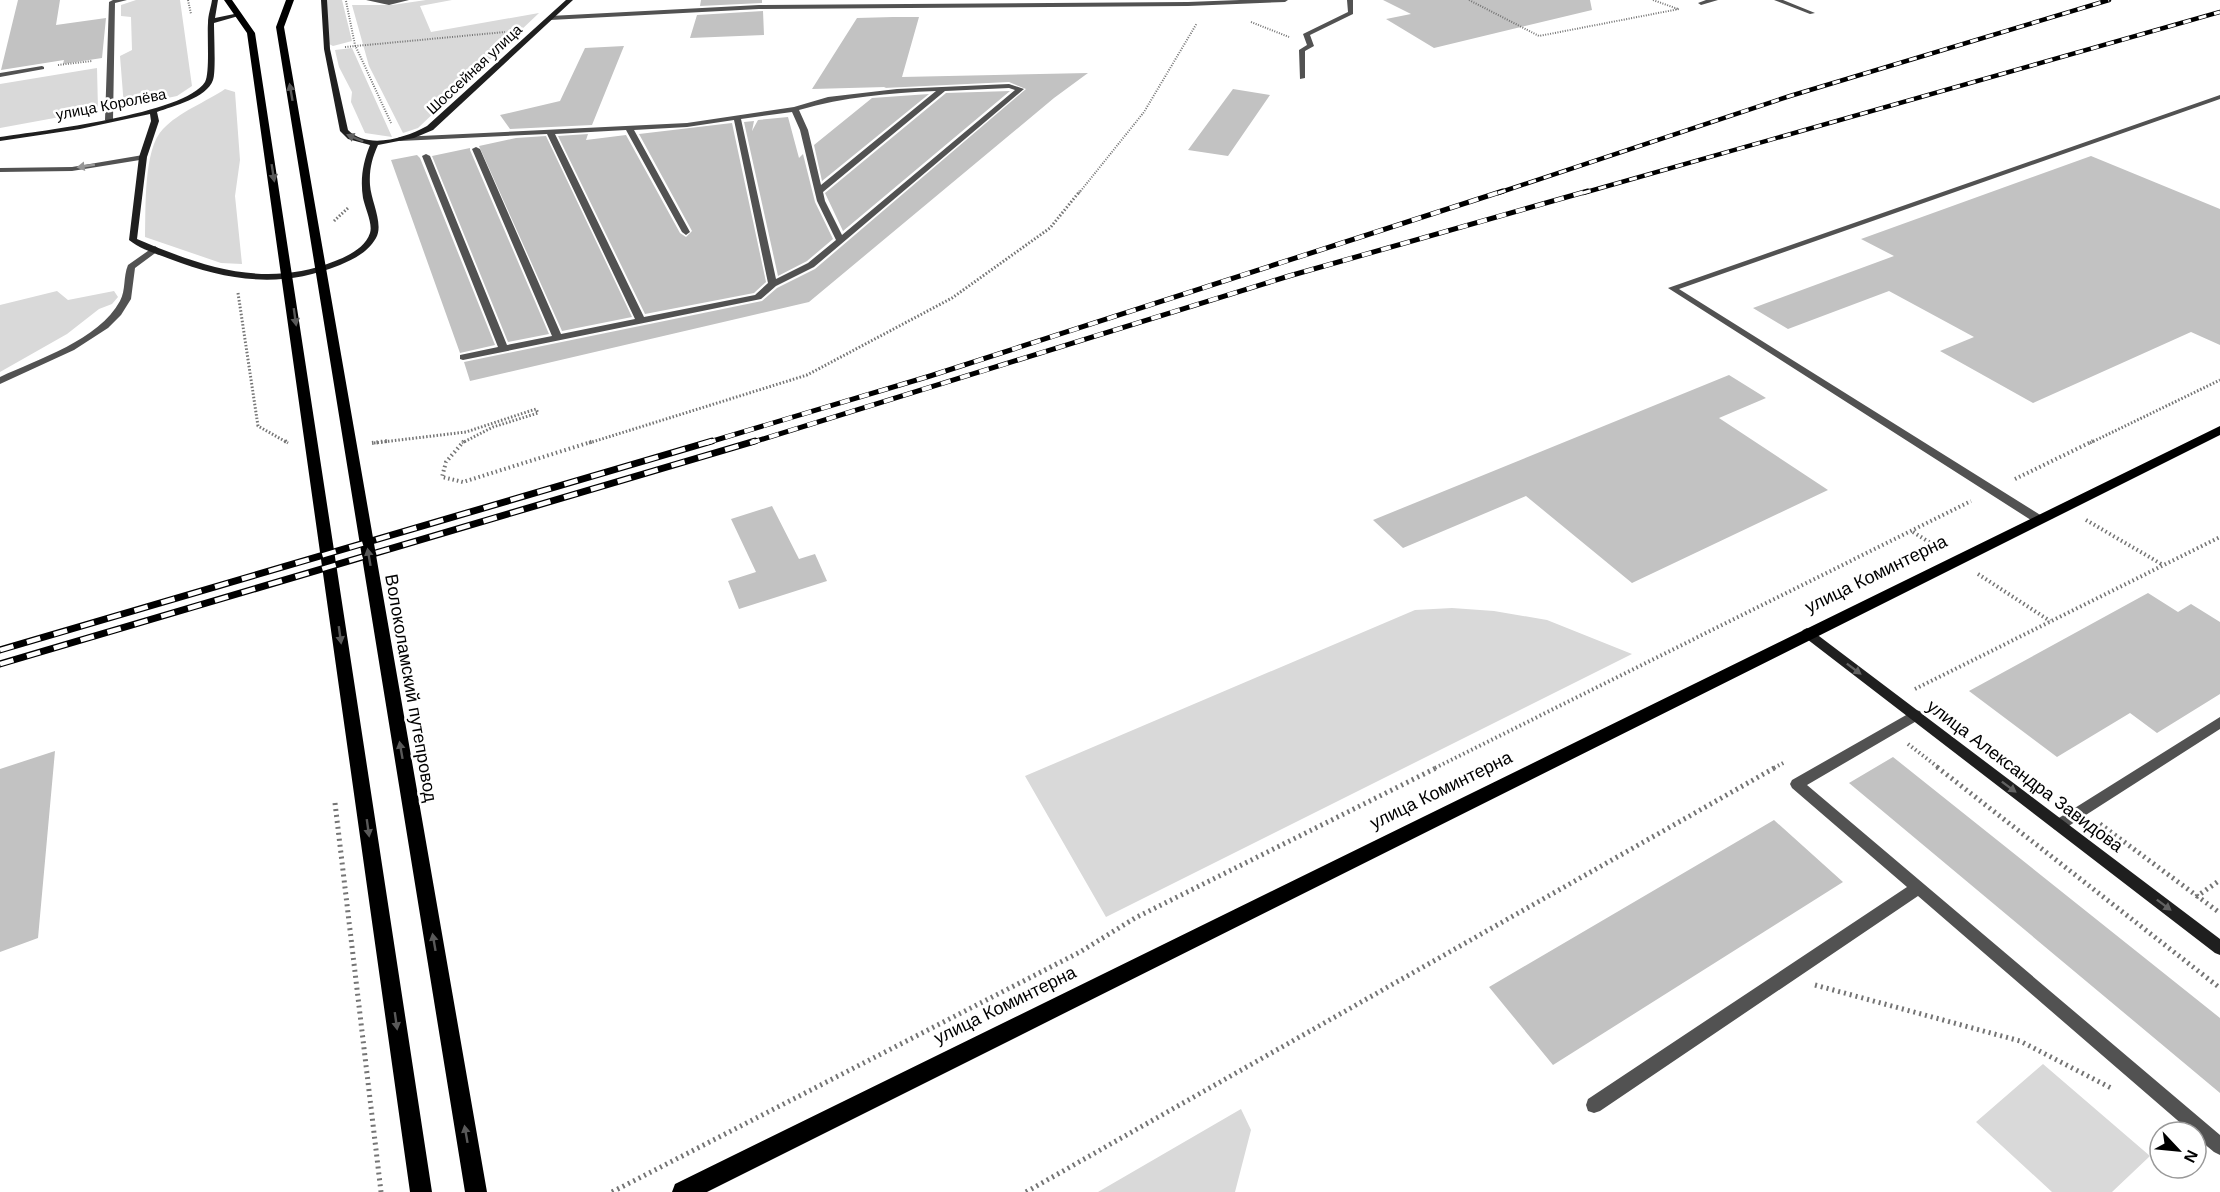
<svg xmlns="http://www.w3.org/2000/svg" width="2220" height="1192" viewBox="0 0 2220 1192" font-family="Arial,sans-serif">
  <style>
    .green { fill: #d9d9d9 }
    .building { fill: #c2c2c2 }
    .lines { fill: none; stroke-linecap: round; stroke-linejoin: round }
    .path-far3 { stroke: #747474; stroke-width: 2; stroke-dasharray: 1 1.5; stroke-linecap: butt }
    .path-far2 { stroke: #747474; stroke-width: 3; stroke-dasharray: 1.5 2; stroke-linecap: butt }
    .path-far1 { stroke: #747474; stroke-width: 4; stroke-dasharray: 1.5 3; stroke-linecap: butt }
    .path { stroke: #747474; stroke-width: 5; stroke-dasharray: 2 4; stroke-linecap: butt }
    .lane { fill: #525252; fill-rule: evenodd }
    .street { fill: #525252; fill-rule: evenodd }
    .secondary { fill: #1f1f1f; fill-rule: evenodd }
    .primary { fill: #000; fill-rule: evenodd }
    .rail-far2-casing { stroke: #000; stroke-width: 4.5 }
    .rail-far1-casing { stroke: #000; stroke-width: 5 }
    .rail-casing { stroke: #000; stroke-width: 7 }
    .rail-far2 { stroke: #fff; stroke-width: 3; stroke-dasharray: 8; stroke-linecap: butt }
    .rail-far1 { stroke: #fff; stroke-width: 4; stroke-dasharray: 10; stroke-linecap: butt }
    .rail { stroke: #fff; stroke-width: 4.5; stroke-dasharray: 14; stroke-linecap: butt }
    .oneway { fill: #595959 }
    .oneway2 { fill: #626262 }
    .oneway3 { fill: #979797 }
    .labels { text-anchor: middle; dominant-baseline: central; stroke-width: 5; stroke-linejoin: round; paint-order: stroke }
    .far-street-label { font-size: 15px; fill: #000; stroke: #fff }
    .street-label { font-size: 18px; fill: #000; stroke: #fff }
  </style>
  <rect width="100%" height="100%" fill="#fff"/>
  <!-- green -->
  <path class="green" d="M 136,0 L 180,0 L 192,86 L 177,96 L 124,107 L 120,56 L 132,50 L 131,17 L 121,16 L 121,5 Z
    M 321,0 L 342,0 L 352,41 L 333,46 L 329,44 Z
    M 426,0 L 452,0 L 420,6 L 431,32 L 539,13 L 418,128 L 403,133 L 369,66 L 352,5 L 392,5 Z
    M 352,48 L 392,137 L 365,133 L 351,102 L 352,92 L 339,67 L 335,50 Z
    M 97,68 L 98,110 L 0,128 L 0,84 Z
    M 225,89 L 235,92 L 240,160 L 235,196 L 242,264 L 221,263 L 145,237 C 146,210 143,149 163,129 C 179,112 206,102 225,89 Z
    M 57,291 L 68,300 L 114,291 L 118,297 L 112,304 L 99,309 L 67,334 L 0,372 L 0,305 Z
    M 1452,608 L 1494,611 L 1547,620 L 1632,654 L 1106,917 L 1025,776 L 1415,610 Z
    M 2043,1064 L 2150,1156 L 2112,1192 L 2052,1192 L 1976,1122 Z
    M 1241,1109 L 1251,1130 L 1235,1192 L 1098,1192 Z"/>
  <!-- building -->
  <path class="building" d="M 18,0 L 60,0 L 56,25 L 106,18 L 102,58 L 63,64 L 64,60 L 1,70 Z
    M 701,0 L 762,0 L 762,3 L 700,6 Z
    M 1383,0 L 1590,0 L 1592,10 L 1434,48 L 1386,19 L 1411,14 Z
    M 763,11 L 764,35 L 690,38 L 697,15 Z
    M 893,17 L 919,17 L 902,77 L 1088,73 L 1054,98 L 809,302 L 470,381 L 464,362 L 762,301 L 777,288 L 815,269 L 1026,89 L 1009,82 L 884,88 L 886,87 L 812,89 L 857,18 Z
    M 624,46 L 592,125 L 510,129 L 500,115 L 560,101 L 585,48 Z
    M 1233,89 L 1270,95 L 1228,156 L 1188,150 Z
    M 1010,91 L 843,231 L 825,193 L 946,93 Z
    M 929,94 L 822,181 L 814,145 L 872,98 Z
    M 788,117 L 799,158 L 803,154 L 815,202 L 833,239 L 807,261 L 778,276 L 744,122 L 754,121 L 752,131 L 758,120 Z
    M 732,123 L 766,282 L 754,293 L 645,314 L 558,136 L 588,134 L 586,140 L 626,135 L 680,233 L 686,237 L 692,231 L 639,134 Z
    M 546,136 L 632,317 L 562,331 L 479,146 L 516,138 Z
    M 470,148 L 470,150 L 549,334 L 508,342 L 432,156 Z
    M 417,155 L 420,158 L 495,345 L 460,353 L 391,160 Z
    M 2091,156 L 2220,209 L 2220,345 L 2191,332 L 2033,403 L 1940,351 L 1974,337 L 1889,291 L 1788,329 L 1753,308 L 1894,256 L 1861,239 Z
    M 1729,375 L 1766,398 L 1719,418 L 1828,490 L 1632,583 L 1526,496 L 1403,548 L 1373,520 Z
    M 772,506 L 799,559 L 815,554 L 827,581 L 739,609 L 728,581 L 756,572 L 731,519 Z
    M 2148,593 L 2178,612 L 2191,604 L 2220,622 L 2220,694 L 2157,733 L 2130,713 L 2057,757 L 1969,691 Z
    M 55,751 L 38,938 L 0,952 L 0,769 Z
    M 1893,757 L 2220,1018 L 2220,1093 L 1849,783 Z
    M 1774,820 L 1843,882 L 1553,1065 L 1489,987 Z"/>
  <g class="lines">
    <!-- path-far3 -->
    <path class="path-far3" d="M 188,0 L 191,14
      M 1469,0 L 1539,36 L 1679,9
      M 1653,0 L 1678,9
      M 346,1 L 355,45 L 391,123
      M 1251,22 L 1289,37
      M 345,47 L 505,32
      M 58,65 L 92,61
      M 1079,193 L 1144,112 L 1197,23"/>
    <!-- path-far2 -->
    <path class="path-far2" d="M 334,221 L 348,208
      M 238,293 L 258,426 L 288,443
      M 374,443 L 466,432 L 536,409 L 538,413 L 493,427 L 462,443
      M 589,443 L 807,375 L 952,298 L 1050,228 L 1080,191
      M 2090,443 L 2220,380"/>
    <!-- path-far1 -->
    <path class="path-far1" d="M 285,441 L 288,443
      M 464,441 L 446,462 L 442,477 L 463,482 L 594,441
      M 372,443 L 387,441
      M 2015,479 L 2093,441
      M 2086,520 L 2163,565
      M 1913,532 L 1937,547
      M 1978,574 L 2050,621
      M 1915,689 L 2220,537
      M 1908,744 L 1939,768
      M 1435,768 L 1971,501
      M 1774,768 L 1785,762"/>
    <!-- path -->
    <path class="path" d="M 1937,767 L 2220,988
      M 335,803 L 381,1192
      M 2100,824 L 2220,913
      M 2196,897 L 2220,880
      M 1815,985 L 2020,1041 L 2113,1089
      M 612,1192 L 1080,952 L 1135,918 L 1438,767
      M 1026,1192 L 1776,767"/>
    <!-- lane -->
    <path class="lane" d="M 113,0 L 127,0 L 115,3 L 113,120 L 109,122 L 105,120 L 109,2 Z
      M 366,0 L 409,0 L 389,5 Z
      M 1347,0 L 1353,0 L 1353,14 L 1310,35 L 1314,46 L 1305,51 L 1305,78 L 1300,79 L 1299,50 L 1307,45 L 1303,34 L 1348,12 Z
      M 1706,0 L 1718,0 L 1701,5 L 1698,3 Z
      M 1774,0 L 1783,0 L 1815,13 L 1810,14 Z
      M 42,66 L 44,67 L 44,69 L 0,77 L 0,73 Z
      M 1009,84 L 1024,89 L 814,267 L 776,286 L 761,299 L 463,360 L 460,359 L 460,355 L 498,347 L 422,156 L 426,154 L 430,156 L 507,345 L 552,336 L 472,149 L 476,147 L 480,149 L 561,334 L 635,319 L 547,134 L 400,141 L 396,139 L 400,137 L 687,123 L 794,107 L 828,97 L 897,89 ZM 1009,88 L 1015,90 L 842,235 L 825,201 L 823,192 L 945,91 ZM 936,91 L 821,185 L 808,130 L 799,110 C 844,97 889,93 936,91 ZM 792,112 L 800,130 L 817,201 L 836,240 L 808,263 L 776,279 L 741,119 ZM 734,120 L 768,283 L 755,295 L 644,317 L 555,134 L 626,130 L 682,232 L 686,235 L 690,232 L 634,130 L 687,127 Z
      M 2220,95 L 2220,99 L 1679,289 L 2042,516 L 2044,519 L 2042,522 L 2034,522 L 1668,288 Z
      M 143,155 L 146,155 L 146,159 L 72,171 L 0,172 L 0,168 L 72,167 Z
      M 155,246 L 159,249 L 158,251 L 135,268 L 131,299 L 121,315 L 108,328 L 74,350 L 0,384 L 0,377 C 38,359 99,340 120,301 C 126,290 123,277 128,265 Z
      M 1915,710 L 1920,711 L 1922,715 L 1920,719 L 1807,785 L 2220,1135 L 2220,1155 L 2214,1152 L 2196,1137 L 2196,1132 L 2191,1132 L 1918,896 L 1600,1111 L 1594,1113 L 1588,1111 L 1586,1105 L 1588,1099 L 1907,887 L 1792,788 L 1790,784 L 1792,780 Z
      M 2220,717 L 2220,729 L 2064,829 L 2059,831 L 2054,829 L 2052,825 L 2054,821 Z"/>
    <!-- street -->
    <path class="street" d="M 1240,0 L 1288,0 L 1285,2 L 1188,6 L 759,9 L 550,20 L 547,18 L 550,16 L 759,5 L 1188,2 Z"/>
    <!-- secondary -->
    <path class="secondary" d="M 212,0 L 218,0 L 215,18 L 239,13 L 242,15 L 214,23 C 214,34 216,73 213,80 C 207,98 173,106 157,112 L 159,121 L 147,157 L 137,239 C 203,267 265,289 335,261 C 348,256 365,248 370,233 C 373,224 365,208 363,198 C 360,179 363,162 370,145 L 348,139 L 340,131 L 324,49 L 321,0 L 327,0 L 330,49 L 348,130 C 368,150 405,138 427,126 L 566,0 L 573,0 L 433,130 L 414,138 L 378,145 C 372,158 369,170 370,185 C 371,201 384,224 376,238 C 368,252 354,259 340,265 C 281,289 228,281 170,259 C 157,254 140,249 129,240 L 139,157 L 151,121 L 150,114 L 80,129 L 0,141 L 0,137 C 40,131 185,114 205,82 C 210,73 207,35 208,23 C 208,15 211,7 212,0 Z
      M 1807,628 L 1811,630 L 2220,939 L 2220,955 L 2215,953 L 1803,636 L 1801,633 L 1803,630 Z"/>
    <!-- primary -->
    <path class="primary" d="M 224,0 L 232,0 L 255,33 L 432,1192 L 410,1192 L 247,33 Z
      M 286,0 L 294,0 L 284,27 L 487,1192 L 465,1192 L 276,27 Z
      M 2220,426 L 2220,435 L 707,1192 L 672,1192 L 675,1184 Z"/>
    <defs>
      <path id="rail-far2" d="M 1498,193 L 1790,96 L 2109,0
        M 1583,193 L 2220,12"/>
      <path id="rail-far1" d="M 706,443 L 930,376 L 1503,191
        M 750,443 L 1289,276 L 1588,191"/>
      <path id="rail" d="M 0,650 L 712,441
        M 0,664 L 755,441"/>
    </defs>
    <!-- rail-far2 casing -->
    <use href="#rail-far2" class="rail-far2-casing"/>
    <!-- rail-far1 casing -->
    <use href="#rail-far1" class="rail-far1-casing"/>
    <!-- rail casing -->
    <use href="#rail" class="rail-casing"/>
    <!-- rail-far2 -->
    <use href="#rail-far2" class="rail-far2"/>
    <!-- rail-far1 -->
    <use href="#rail-far1" class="rail-far1"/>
    <!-- rail -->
    <use href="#rail" class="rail"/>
  </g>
  <!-- one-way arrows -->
  <defs><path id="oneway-solid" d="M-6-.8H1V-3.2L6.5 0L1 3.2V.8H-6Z" transform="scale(1.5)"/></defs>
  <g class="oneway">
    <use href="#oneway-solid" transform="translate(291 92) rotate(-100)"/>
    <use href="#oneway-solid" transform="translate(273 173) rotate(81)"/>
    <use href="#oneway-solid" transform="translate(295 317) rotate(82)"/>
    <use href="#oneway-solid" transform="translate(369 557) rotate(-100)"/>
    <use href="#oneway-solid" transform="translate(340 635) rotate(82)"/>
    <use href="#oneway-solid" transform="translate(401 750) rotate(-100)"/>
    <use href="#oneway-solid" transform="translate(368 828) rotate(82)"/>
    <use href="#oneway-solid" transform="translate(434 942) rotate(-100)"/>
    <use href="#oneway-solid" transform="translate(396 1021) rotate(82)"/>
    <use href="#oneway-solid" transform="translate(466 1134) rotate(-100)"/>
  </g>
  <g class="oneway2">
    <use href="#oneway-solid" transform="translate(355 138) rotate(-157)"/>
    <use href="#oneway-solid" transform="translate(1854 669) rotate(37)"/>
    <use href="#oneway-solid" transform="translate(2009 787) rotate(37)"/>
    <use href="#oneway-solid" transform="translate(2164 905) rotate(37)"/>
  </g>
  <use class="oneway3" href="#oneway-solid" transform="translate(86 166) rotate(171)"/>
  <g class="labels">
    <!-- far-street labels -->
    <g class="far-street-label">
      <text transform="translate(474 69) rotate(-43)">Шоссейная улица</text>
      <text transform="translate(111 104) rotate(-11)">улица Королёва</text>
    </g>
    <!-- street labels -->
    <g class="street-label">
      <text transform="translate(1876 574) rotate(-26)">улица Коминтерна</text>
      <text transform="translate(411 688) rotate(80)">Волоколамский путепровод</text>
      <text transform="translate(2025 776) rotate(37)">улица Александра Завидова</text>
      <text transform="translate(1441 790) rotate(-26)">улица Коминтерна</text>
      <text transform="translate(1005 1005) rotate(-26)">улица Коминтерна</text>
    </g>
  </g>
  <!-- north arrow -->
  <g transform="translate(2178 1150) rotate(116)"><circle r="28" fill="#ffffff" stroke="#999999" stroke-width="1.5"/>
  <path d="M0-4.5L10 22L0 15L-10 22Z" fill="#000000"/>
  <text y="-9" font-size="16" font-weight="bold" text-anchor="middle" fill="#000000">N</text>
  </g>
</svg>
